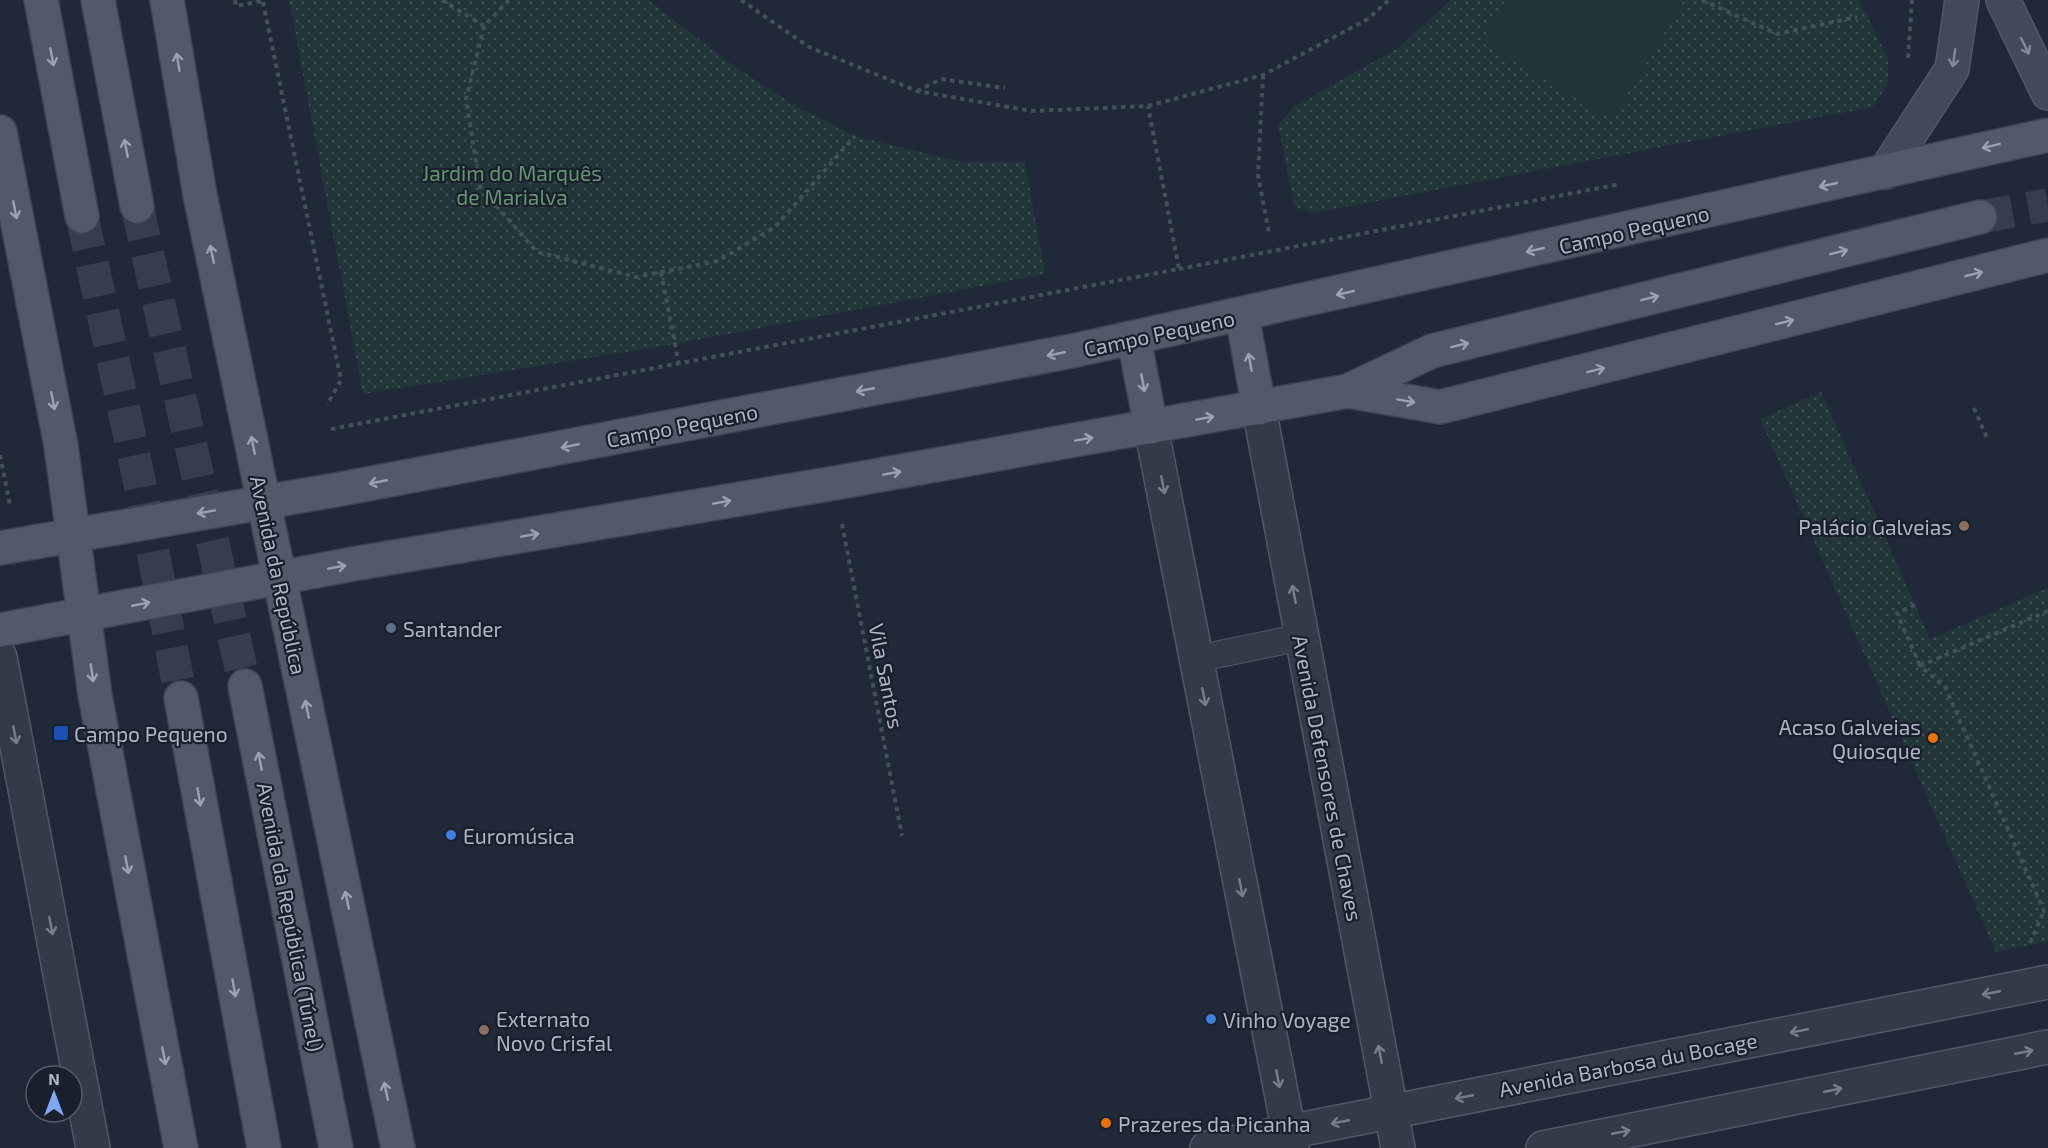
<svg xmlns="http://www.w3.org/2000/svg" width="2048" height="1148" viewBox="0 0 2048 1148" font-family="'Exo 2',sans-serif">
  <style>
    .park { fill: url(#park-dots) }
    .pitch { fill: #223539 }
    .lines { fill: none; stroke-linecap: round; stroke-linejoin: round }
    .primary-tunnel { stroke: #353e4d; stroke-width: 33; stroke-dasharray: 33 16; stroke-linecap: butt }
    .lane-casing { stroke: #515866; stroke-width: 28 }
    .street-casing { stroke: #515866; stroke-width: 36 }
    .secondary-casing { stroke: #515866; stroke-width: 36 }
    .primary-casing { stroke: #3d4452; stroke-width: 36 }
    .path { stroke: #405256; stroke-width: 4; stroke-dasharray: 4.5 4.5; stroke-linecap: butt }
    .lane { stroke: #343b48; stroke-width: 26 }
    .street { stroke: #343b48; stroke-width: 33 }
    .secondary { stroke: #42495b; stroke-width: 33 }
    .primary { stroke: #515a68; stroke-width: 33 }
    .oneway { stroke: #838a9b }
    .oneway2 { stroke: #9ba3b2 }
    .oneway3 { stroke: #777e8d }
    .education-dot { fill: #8d6e63; stroke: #19202c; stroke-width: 2 }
    .service-dot { fill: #5c6f8a; stroke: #19202c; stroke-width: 2 }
    .transit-dot { fill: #1a4fb4; stroke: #19202c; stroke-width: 2 }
    .food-dot { fill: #e8710a; stroke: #19202c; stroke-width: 2 }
    .shop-dot { fill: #3f7fe0; stroke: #19202c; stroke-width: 2 }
    .labels { text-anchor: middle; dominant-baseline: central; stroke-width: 4.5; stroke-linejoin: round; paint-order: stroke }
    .park-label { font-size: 21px; fill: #669574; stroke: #19202c }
    .street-label { font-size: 21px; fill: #aeb5c5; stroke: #19202c }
    .poi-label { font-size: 21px; fill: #aeb5c5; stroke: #19202c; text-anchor: start }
  </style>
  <defs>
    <pattern id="park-dots" width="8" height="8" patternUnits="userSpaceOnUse" patternTransform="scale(1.5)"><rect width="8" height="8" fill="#223539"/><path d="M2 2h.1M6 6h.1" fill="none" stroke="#405054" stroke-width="1.8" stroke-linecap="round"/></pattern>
  </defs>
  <rect width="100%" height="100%" fill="#202938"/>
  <!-- park -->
  <path class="park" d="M 289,0 L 648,0 L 730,63 L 792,104 L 855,136 L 961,162 L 1025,162 L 1045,274 L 675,344 L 363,394 Z
    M 1450,0 L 1859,0 L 1888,59 L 1888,84 L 1873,107 L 1313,213 L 1295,207 L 1278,125 L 1293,107 L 1400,47 Z
    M 1821,392 L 1930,639 L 2048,588 L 2048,941 L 1996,952 L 1760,419 Z"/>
  <!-- pitch -->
  <path class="pitch" d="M 1506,0 L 1684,0 L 1612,120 L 1481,42 Z"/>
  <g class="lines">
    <!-- primary-tunnel -->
    <path class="primary-tunnel" d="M 137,206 L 245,686
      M 82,216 L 140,484 L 181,698
      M 1980,217 L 2048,205"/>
    <defs>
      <path id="lane" d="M 1196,659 L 1302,637"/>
      <path id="street" d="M 1259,408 L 1398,1148
        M 1151,427 L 1292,1148
        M 0,657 L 93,1148
        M 1207,1148 L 2048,982
        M 1543,1148 L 2048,1047"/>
      <path id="secondary" d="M 2003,0 L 2048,93
        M 1885,172 L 1952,69 L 1962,0"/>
      <path id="primary" d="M 41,0 L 82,216
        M 98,0 L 137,206
        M 167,0 L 200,195 L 398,1148
        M 0,132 L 61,446 L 95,695 L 181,1148
        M 1242,315 L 1259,408
        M 1134,339 L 1151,427
        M 1348,391 L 1432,351 L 1980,217
        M 0,548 L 341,489 L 1072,351 L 2048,135
        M 0,630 L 353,564 L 835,483 L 1348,391 L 1440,407 L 2048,255
        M 245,686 L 336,1148
        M 181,698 L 264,1148"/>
    </defs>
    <!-- lane casing -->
    <use href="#lane" class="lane-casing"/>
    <!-- street casing -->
    <use href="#street" class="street-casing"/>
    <!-- secondary casing -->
    <use href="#secondary" class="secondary-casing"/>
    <!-- primary casing -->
    <use href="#primary" class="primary-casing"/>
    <!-- path -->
    <path class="path" d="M 235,0 L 236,6 L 262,1
      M 442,0 L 484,26
      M 509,0 L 484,26 L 466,99 L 480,187 L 537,252 L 636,277 L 718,261 L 775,227 L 855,136
      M 741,0 L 809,47 L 917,91 L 1032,111 L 1148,106 L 1263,75 L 1368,19 L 1389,0
      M 1702,0 L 1777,34 L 1857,17
      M 263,2 L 341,380 L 327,405
      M 1908,58 L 1912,0
      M 1263,75 L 1258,175 L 1269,233
      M 917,91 L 941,79 L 1005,88
      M 1179,269 L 1620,184
      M 661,272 L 679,365
      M 1974,408 L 1988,440
      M 331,429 L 1179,269 L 1148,106
      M 0,455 L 10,505
      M 842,524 L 902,836
      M 1915,605 L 1897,613 L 1920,666
      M 2048,611 L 1920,666 L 1945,687 L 2044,911 L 2048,910
      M 2030,943 L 2044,911"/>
    <!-- lane -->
    <use href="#lane" class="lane"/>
    <!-- street -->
    <use href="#street" class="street"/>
    <!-- secondary -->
    <use href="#secondary" class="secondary"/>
    <!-- primary -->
    <use href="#primary" class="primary"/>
  </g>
  <!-- one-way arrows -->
  <defs><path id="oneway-shaft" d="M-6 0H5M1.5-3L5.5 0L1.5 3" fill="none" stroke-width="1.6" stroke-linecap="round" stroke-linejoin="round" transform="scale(1.5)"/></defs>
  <g class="oneway">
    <use href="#oneway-shaft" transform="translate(2025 46) rotate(64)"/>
    <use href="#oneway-shaft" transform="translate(1954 58) rotate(98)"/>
  </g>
  <g class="oneway2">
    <use href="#oneway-shaft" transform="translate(52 57) rotate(79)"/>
    <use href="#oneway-shaft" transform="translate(178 62) rotate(-99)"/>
    <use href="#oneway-shaft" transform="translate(1991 146) rotate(166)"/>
    <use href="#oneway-shaft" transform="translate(126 148) rotate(-101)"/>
    <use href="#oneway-shaft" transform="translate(1828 185) rotate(167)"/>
    <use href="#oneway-shaft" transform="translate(15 210) rotate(79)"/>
    <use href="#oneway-shaft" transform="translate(1535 250) rotate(167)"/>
    <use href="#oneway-shaft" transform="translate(1839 252) rotate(-14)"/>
    <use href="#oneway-shaft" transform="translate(212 254) rotate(-102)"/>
    <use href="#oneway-shaft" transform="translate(1974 274) rotate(-14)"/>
    <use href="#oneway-shaft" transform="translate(1345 293) rotate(167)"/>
    <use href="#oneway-shaft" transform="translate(1650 298) rotate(-14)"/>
    <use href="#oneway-shaft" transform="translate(1785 322) rotate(-14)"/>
    <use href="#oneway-shaft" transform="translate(1460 345) rotate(-14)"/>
    <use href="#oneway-shaft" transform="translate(1056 354) rotate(169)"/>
    <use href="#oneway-shaft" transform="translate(1250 362) rotate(-101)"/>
    <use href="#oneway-shaft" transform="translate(1596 370) rotate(-14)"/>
    <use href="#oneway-shaft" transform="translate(1143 383) rotate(79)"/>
    <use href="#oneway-shaft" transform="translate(865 390) rotate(169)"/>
    <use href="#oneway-shaft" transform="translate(53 401) rotate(79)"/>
    <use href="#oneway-shaft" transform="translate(1406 401) rotate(10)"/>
    <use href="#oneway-shaft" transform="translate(1205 418) rotate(-10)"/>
    <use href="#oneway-shaft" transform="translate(1084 439) rotate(-10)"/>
    <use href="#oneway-shaft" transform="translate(253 445) rotate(-101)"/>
    <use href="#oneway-shaft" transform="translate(570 446) rotate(169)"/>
    <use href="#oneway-shaft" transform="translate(892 473) rotate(-10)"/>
    <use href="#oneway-shaft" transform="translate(378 482) rotate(169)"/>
    <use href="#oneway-shaft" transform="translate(722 502) rotate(-10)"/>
    <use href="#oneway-shaft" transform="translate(206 512) rotate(170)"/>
    <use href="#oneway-shaft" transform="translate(530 535) rotate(-10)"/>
    <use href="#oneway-shaft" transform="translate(337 567) rotate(-10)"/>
    <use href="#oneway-shaft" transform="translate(141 604) rotate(-11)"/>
    <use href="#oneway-shaft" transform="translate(92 673) rotate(82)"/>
    <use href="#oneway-shaft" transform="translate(307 709) rotate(-102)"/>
    <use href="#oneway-shaft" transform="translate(260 761) rotate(-101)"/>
    <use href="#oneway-shaft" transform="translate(199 797) rotate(80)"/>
    <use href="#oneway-shaft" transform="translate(127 865) rotate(79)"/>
    <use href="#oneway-shaft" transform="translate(347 900) rotate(-102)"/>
    <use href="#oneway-shaft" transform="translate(234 988) rotate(80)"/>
    <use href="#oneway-shaft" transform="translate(164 1056) rotate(79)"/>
    <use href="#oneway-shaft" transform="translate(386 1091) rotate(-102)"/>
  </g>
  <g class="oneway3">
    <use href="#oneway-shaft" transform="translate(1163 485) rotate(79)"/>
    <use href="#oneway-shaft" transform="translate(1294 594) rotate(-101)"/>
    <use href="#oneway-shaft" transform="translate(1204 697) rotate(79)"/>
    <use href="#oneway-shaft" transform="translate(15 735) rotate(79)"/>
    <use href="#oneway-shaft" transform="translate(1241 888) rotate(79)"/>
    <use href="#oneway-shaft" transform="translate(51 926) rotate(79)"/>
    <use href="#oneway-shaft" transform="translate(1991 993) rotate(169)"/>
    <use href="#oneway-shaft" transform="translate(1799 1031) rotate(169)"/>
    <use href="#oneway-shaft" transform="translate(2024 1052) rotate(-11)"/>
    <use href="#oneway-shaft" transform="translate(1380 1054) rotate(-101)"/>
    <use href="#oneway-shaft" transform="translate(1278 1079) rotate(79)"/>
    <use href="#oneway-shaft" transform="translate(1833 1090) rotate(-11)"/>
    <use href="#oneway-shaft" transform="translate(1464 1097) rotate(169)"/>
    <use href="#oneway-shaft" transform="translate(1340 1122) rotate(169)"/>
    <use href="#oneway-shaft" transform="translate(1621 1132) rotate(-11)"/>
  </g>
  <!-- markers -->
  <g class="education-dot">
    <circle cx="1964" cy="526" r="6"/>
    <circle cx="484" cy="1030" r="6"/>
  </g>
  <circle class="service-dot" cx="391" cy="628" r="6"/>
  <rect class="transit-dot" x="53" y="725" width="16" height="16" rx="3"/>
  <g class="food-dot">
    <circle cx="1933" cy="738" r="6"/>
    <circle cx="1106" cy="1123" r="6"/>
  </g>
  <g class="shop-dot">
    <circle cx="451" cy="835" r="6"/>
    <circle cx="1211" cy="1019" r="6"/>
  </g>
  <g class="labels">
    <!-- park labels -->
    <g class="park-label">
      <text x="512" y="172">Jardim do Marquês<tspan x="512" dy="24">de Marialva</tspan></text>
    </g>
    <!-- street labels -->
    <g class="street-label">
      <text transform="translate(1634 229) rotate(-13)">Campo Pequeno</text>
      <text transform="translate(1159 333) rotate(-12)">Campo Pequeno</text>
      <text transform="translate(682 425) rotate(-11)">Campo Pequeno</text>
      <text transform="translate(279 575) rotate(78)">Avenida da República</text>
      <text transform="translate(887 676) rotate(79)">Vila Santos</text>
      <text transform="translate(1328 778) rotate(79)">Avenida Defensores de Chaves</text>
      <text transform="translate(291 917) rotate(79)">Avenida da República (Túnel)</text>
      <text transform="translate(1628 1064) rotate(-11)">Avenida Barbosa du Bocage</text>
    </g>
    <!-- poi labels -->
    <g class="poi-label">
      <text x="1952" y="526" text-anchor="end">Palácio Galveias</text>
      <text x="403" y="628">Santander</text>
      <text x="1921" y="726" text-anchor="end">Acaso Galveias<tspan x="1921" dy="24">Quiosque</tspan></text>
      <text x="74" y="733">Campo Pequeno</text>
      <text x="463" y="835">Euromúsica</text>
      <text x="496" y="1018">Externato<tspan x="496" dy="24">Novo Crisfal</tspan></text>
      <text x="1223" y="1019">Vinho Voyage</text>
      <text x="1118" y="1123">Prazeres da Picanha</text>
    </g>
  </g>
  <!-- north arrow -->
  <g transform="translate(54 1094)"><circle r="28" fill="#19202c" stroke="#555c69" stroke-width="1.5"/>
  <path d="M0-4.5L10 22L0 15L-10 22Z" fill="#80a6f8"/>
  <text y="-9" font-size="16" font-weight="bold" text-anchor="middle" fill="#aeb5c5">N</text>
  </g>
</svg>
